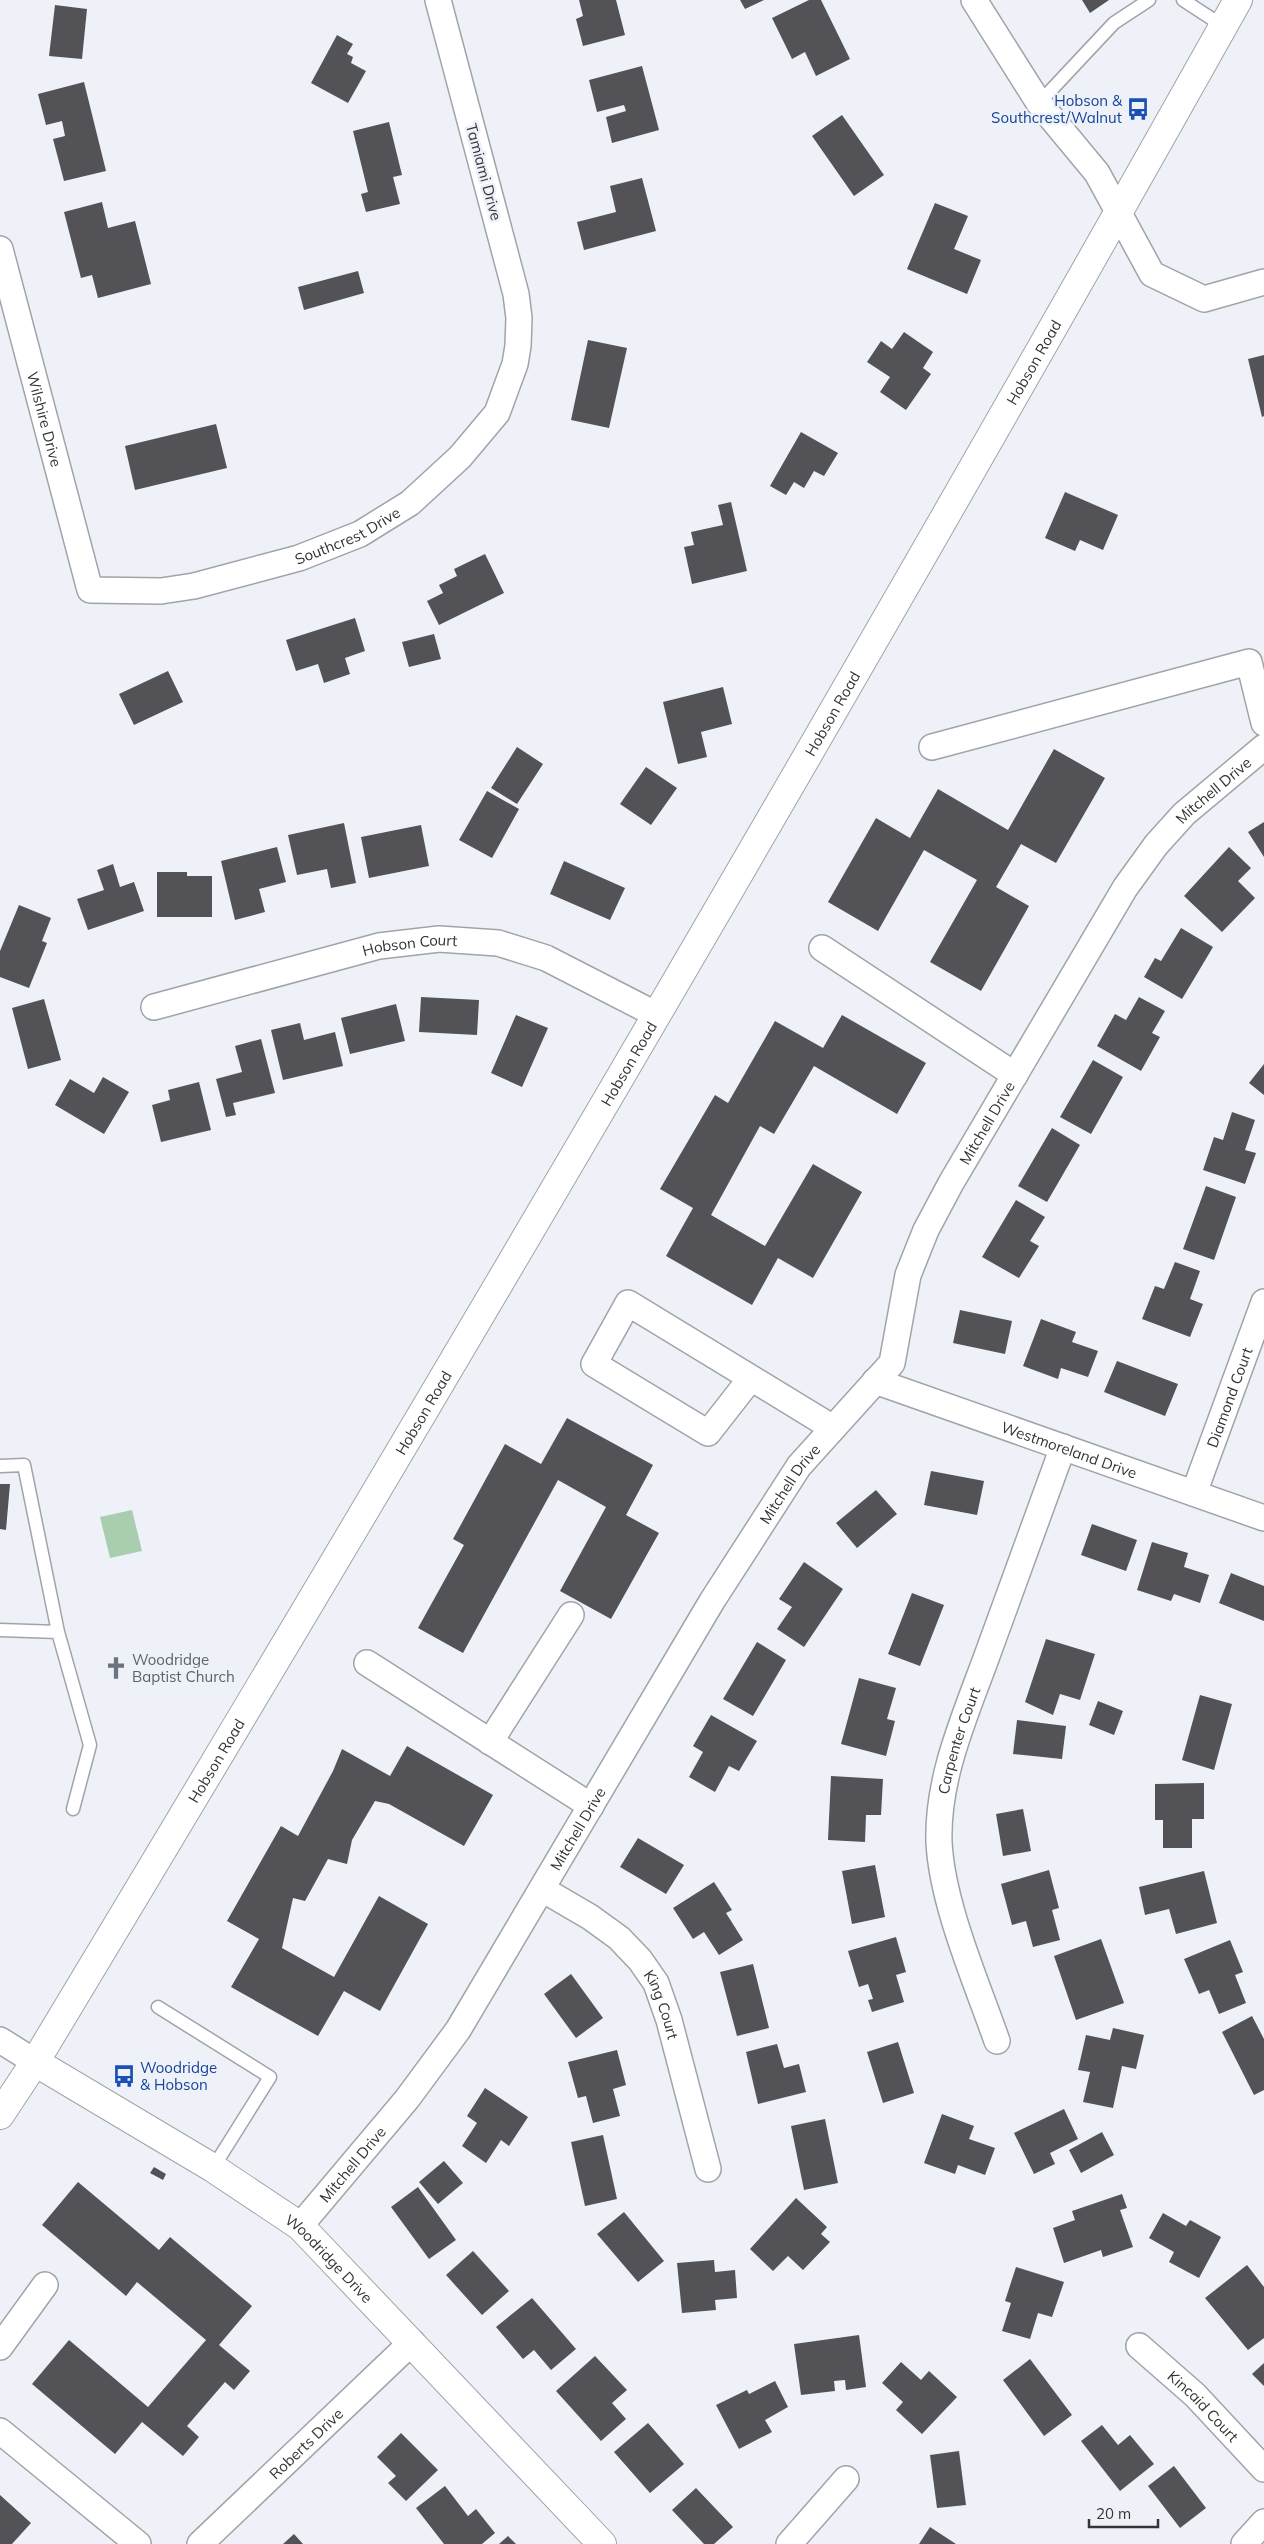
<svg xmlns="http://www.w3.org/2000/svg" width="1264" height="2544" viewBox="0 0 1264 2544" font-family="Mulish,sans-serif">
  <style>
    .green { fill: #a9ceaf }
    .building { fill: #535257 }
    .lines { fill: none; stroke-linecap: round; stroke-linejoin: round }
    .service-casing { stroke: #a0a4a9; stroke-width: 15 }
    .minor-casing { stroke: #a0a4a9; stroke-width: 28 }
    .tertiary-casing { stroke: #a0a4a9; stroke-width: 30 }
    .secondary-casing { stroke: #a0a4a9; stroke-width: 30 }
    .service { stroke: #fff; stroke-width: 12 }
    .minor { stroke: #fff; stroke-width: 25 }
    .tertiary { stroke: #fff; stroke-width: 28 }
    .secondary { stroke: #fff; stroke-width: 28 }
    .labels { text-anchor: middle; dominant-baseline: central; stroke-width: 5; stroke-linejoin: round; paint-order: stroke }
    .transit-label { font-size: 15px; fill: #164399; stroke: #eef2f8; text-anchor: end }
    .street-label { font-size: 15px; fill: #323436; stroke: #eef2f8 }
    .worship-label { font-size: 15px; fill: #5b616d; stroke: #eef2f8; text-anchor: start }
  </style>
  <rect width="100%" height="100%" fill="#eef2f8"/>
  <!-- green -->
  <path class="green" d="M 132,1510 L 142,1551 L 110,1558 L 100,1517 Z"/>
  <!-- building -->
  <path class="building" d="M 579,0 L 616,0 L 625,35 L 583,46 L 576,19 L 583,16 Z
    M 740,0 L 764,0 L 745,9 Z
    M 809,0 L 821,0 L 850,59 L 816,76 L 805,52 L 792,59 L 772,18 Z
    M 1082,0 L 1109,0 L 1090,13 Z
    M 55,5 L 87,9 L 82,59 L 49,56 Z
    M 337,35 L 353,44 L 347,54 L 353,57 L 351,63 L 366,71 L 348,103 L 311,83 Z
    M 642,66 L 659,130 L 612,143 L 606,117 L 626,111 L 624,105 L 597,112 L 589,80 Z
    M 84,82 L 106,171 L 64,181 L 53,139 L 65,136 L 62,121 L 46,125 L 38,94 Z
    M 842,115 L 884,175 L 854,196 L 812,136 Z
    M 389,122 L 402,175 L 393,177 L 400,204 L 366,212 L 361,194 L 368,192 L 353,131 Z
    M 642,178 L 656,231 L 584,250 L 577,222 L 616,212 L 610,186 Z
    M 102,202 L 108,228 L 135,221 L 151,284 L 98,298 L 92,275 L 81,278 L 64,212 Z
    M 935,203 L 968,216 L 954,249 L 981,260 L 967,294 L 907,269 Z
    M 358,271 L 364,293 L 304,310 L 298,287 Z
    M 904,332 L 933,352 L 923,368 L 931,374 L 906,410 L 880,392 L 890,377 L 867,362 L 881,341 L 892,349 Z
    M 588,340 L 627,348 L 609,428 L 571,420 Z
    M 1264,355 L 1264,416 L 1262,417 L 1248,359 Z
    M 216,424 L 227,468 L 135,490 L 125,446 Z
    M 801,432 L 838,453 L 824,476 L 814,471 L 804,488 L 794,482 L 786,495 L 770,486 Z
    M 1065,492 L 1118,515 L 1103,550 L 1080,540 L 1075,551 L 1045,538 Z
    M 731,502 L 747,571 L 692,584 L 684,547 L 694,545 L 691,532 L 723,525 L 718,505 Z
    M 485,554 L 504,593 L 439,625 L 427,601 L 443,593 L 439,585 L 457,576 L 454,569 Z
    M 355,618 L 365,651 L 345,658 L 350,674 L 324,683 L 318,664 L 296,671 L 286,640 Z
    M 434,634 L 441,659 L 409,667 L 402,642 Z
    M 168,671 L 183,702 L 134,725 L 119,694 Z
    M 723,687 L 732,724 L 701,732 L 707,757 L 678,764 L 663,702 Z
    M 517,747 L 543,764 L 517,804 L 491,788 Z
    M 1054,749 L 1105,778 L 1056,863 L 1021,844 L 996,887 L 1029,906 L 981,991 L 930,962 L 977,880 L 924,850 L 878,931 L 828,902 L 876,818 L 910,838 L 938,789 L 1008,830 Z
    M 646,767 L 677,788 L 651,825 L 620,804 Z
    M 487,791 L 519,809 L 492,858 L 459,840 Z
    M 1264,822 L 1264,857 L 1248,832 Z
    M 344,823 L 356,883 L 331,888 L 327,869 L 297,875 L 288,835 Z
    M 421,825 L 429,866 L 369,878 L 361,837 Z
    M 277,847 L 286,882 L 259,889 L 265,912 L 235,920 L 221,861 Z
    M 1229,847 L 1251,868 L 1238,881 L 1255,898 L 1222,932 L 1184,896 Z
    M 564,861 L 625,888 L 610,920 L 550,894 Z
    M 113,864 L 120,887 L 134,882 L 144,911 L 88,930 L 77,899 L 104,890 L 97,870 Z
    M 157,872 L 187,872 L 187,876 L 212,876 L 212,917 L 157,917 Z
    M 19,905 L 51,918 L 42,941 L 47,943 L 29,988 L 0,977 L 0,951 Z
    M 1181,928 L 1213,947 L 1182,999 L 1144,977 L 1155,958 L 1161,961 Z
    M 421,997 L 479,1000 L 477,1035 L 419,1032 Z
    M 1139,997 L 1165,1011 L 1152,1033 L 1160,1037 L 1141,1071 L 1097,1046 L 1115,1014 L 1126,1020 Z
    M 44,999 L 61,1060 L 28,1069 L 12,1008 Z
    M 396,1004 L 405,1041 L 350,1054 L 341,1018 Z
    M 516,1015 L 548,1028 L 522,1087 L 491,1073 Z
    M 842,1015 L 926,1063 L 897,1114 L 814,1066 L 774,1134 L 760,1126 L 711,1215 L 765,1246 L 813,1164 L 862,1192 L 813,1278 L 778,1258 L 752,1305 L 666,1256 L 693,1208 L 660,1189 L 715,1095 L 728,1103 L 775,1021 L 823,1048 Z
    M 300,1023 L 304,1040 L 335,1032 L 343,1066 L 283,1080 L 271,1030 Z
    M 261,1039 L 275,1093 L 233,1103 L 236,1115 L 226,1117 L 216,1079 L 242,1072 L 235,1046 Z
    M 1093,1060 L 1123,1077 L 1091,1134 L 1060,1117 Z
    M 1264,1064 L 1264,1095 L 1249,1083 Z
    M 103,1077 L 129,1092 L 104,1134 L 55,1105 L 70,1079 L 94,1093 Z
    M 199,1082 L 211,1130 L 161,1142 L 152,1105 L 170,1100 L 168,1090 Z
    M 1232,1112 L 1255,1120 L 1245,1150 L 1256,1153 L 1245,1184 L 1203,1170 L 1214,1137 L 1223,1140 Z
    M 1052,1128 L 1080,1145 L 1047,1202 L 1018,1186 Z
    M 1206,1186 L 1236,1197 L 1214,1260 L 1183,1249 Z
    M 1016,1200 L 1045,1217 L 1030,1241 L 1039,1246 L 1019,1278 L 982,1257 Z
    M 1175,1262 L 1200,1271 L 1190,1299 L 1203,1304 L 1190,1337 L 1142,1319 L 1155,1286 L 1164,1289 Z
    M 960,1310 L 1012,1321 L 1005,1354 L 953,1343 Z
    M 1041,1319 L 1076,1332 L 1072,1342 L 1098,1351 L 1088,1377 L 1061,1368 L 1058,1379 L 1023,1366 Z
    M 1117,1361 L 1178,1384 L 1165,1416 L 1104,1392 Z
    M 567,1418 L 653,1465 L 626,1515 L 659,1533 L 611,1619 L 560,1591 L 606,1507 L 558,1480 L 463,1653 L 418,1628 L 464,1545 L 453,1539 L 505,1444 L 541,1464 Z
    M 931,1471 L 984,1481 L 977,1515 L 924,1505 Z
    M 0,1484 L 10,1484 L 6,1530 L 0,1529 Z
    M 876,1490 L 897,1514 L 857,1548 L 836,1523 Z
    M 1092,1524 L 1137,1540 L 1126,1571 L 1081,1555 Z
    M 1152,1542 L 1188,1553 L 1184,1567 L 1209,1575 L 1200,1603 L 1174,1594 L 1171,1601 L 1137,1590 Z
    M 804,1562 L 843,1589 L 804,1647 L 777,1629 L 792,1607 L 779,1599 Z
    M 1231,1573 L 1264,1586 L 1264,1621 L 1219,1603 Z
    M 912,1593 L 944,1605 L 920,1666 L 888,1654 Z
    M 1046,1639 L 1095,1654 L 1080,1700 L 1060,1694 L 1053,1715 L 1025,1702 Z
    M 757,1642 L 786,1660 L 753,1716 L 723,1699 Z
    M 859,1678 L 896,1688 L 887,1719 L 895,1721 L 886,1756 L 841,1744 Z
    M 1200,1695 L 1232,1704 L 1214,1770 L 1182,1760 Z
    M 1098,1701 L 1123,1711 L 1114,1735 L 1089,1725 Z
    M 711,1715 L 757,1741 L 739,1771 L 729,1766 L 715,1792 L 689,1777 L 703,1752 L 693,1746 Z
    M 1017,1720 L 1066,1726 L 1062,1759 L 1013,1754 Z
    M 407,1746 L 493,1795 L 464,1846 L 389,1804 L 375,1801 L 352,1840 L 347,1864 L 328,1859 L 305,1901 L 293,1898 L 282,1948 L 334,1977 L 379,1896 L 428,1924 L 380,2011 L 344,1991 L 318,2036 L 231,1987 L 259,1939 L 227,1921 L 281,1826 L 298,1836 L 333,1771 L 342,1749 L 390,1776 Z
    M 831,1776 L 883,1779 L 881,1815 L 866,1815 L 865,1842 L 828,1840 Z
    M 1204,1783 L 1204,1819 L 1192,1819 L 1192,1848 L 1163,1848 L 1163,1820 L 1155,1820 L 1155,1784 Z
    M 1023,1809 L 1031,1851 L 1003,1856 L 996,1814 Z
    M 638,1838 L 684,1865 L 666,1894 L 620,1867 Z
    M 875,1865 L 885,1917 L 852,1924 L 842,1871 Z
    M 1049,1870 L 1059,1908 L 1052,1910 L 1060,1940 L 1033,1947 L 1026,1921 L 1012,1925 L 1001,1884 Z
    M 1204,1871 L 1217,1923 L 1176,1934 L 1169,1909 L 1145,1915 L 1139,1887 Z
    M 714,1882 L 732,1910 L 726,1913 L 743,1940 L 719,1955 L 704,1932 L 693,1939 L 673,1908 Z
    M 896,1937 L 906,1972 L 896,1975 L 904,2002 L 872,2012 L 868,2000 L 873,1999 L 868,1984 L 859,1987 L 848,1951 Z
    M 1101,1939 L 1124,2003 L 1076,2020 L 1054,1956 Z
    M 1230,1940 L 1243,1972 L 1235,1975 L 1246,2003 L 1219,2014 L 1209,1990 L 1199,1994 L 1184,1959 Z
    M 753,1964 L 769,2028 L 737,2036 L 720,1972 Z
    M 571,1974 L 603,2018 L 576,2038 L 544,1994 Z
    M 1252,2016 L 1264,2039 L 1264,2090 L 1254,2095 L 1222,2032 Z
    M 1113,2028 L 1144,2035 L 1136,2069 L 1122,2066 L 1113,2108 L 1083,2102 L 1090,2072 L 1078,2070 L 1086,2035 L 1110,2040 Z
    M 898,2042 L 914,2093 L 883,2103 L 867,2052 Z
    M 777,2044 L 784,2068 L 799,2064 L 806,2092 L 758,2104 L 746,2052 Z
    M 617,2050 L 626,2085 L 613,2089 L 620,2116 L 593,2123 L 586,2096 L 578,2098 L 568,2062 Z
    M 485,2088 L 528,2117 L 509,2146 L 501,2140 L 486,2163 L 462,2146 L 477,2123 L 467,2116 Z
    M 1064,2109 L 1078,2139 L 1050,2153 L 1055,2164 L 1034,2174 L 1014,2133 Z
    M 942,2114 L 974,2126 L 969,2139 L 995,2148 L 985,2175 L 958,2165 L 955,2174 L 924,2163 Z
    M 825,2119 L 838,2183 L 804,2190 L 791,2126 Z
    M 1102,2132 L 1114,2155 L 1081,2173 L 1069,2150 Z
    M 603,2135 L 617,2199 L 585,2206 L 571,2142 Z
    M 444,2161 L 463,2183 L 438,2204 L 419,2182 Z
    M 154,2167 L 166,2174 L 163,2180 L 150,2173 Z
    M 78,2182 L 159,2250 L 170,2237 L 252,2306 L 219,2345 L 250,2371 L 234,2390 L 225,2382 L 187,2426 L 199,2437 L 183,2456 L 142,2422 L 115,2454 L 32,2384 L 69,2340 L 148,2407 L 206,2340 L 137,2282 L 126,2296 L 42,2225 Z
    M 418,2187 L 456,2240 L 429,2259 L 391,2207 Z
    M 1122,2194 L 1127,2208 L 1120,2210 L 1133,2247 L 1103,2257 L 1101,2250 L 1064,2263 L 1053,2228 L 1075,2220 L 1072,2211 Z
    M 796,2198 L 827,2227 L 821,2234 L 830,2242 L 803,2270 L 788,2256 L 773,2271 L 750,2249 Z
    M 624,2212 L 664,2261 L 638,2282 L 597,2234 Z
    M 1163,2213 L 1186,2226 L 1190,2220 L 1221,2237 L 1199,2278 L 1169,2262 L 1174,2252 L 1149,2238 Z
    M 473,2251 L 509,2291 L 482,2315 L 446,2275 Z
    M 714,2260 L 715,2272 L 735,2270 L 737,2298 L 715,2300 L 716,2310 L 682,2313 L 677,2263 Z
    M 1247,2265 L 1264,2287 L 1264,2338 L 1248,2350 L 1205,2298 Z
    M 1016,2267 L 1064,2282 L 1052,2317 L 1038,2313 L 1030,2339 L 1002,2331 L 1011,2303 L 1005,2301 Z
    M 532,2298 L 576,2349 L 551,2370 L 534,2350 L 523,2359 L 496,2327 Z
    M 859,2335 L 866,2387 L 846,2390 L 845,2380 L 834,2381 L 835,2391 L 801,2395 L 794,2344 Z
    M 595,2356 L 627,2390 L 612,2403 L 626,2419 L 601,2441 L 556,2391 Z
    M 1030,2359 L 1072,2415 L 1044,2436 L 1003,2380 Z
    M 901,2362 L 921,2380 L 929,2371 L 957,2397 L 922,2434 L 896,2410 L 903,2402 L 882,2383 Z
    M 1264,2363 L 1264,2386 L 1252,2374 Z
    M 775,2381 L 788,2407 L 765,2420 L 772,2432 L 739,2449 L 716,2405 L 747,2390 L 749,2394 Z
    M 648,2423 L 684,2464 L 650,2493 L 614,2452 Z
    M 1102,2425 L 1118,2445 L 1130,2435 L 1154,2464 L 1120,2491 L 1081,2441 Z
    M 401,2433 L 438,2470 L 406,2501 L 388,2483 L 396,2476 L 377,2457 Z
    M 959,2451 L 966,2505 L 937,2508 L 930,2455 Z
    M 1174,2466 L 1206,2508 L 1180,2528 L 1148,2486 Z
    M 445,2486 L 468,2516 L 476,2509 L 495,2533 L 482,2544 L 444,2544 L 416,2508 Z
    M 696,2488 L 733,2527 L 714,2544 L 704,2544 L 672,2510 Z
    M 0,2495 L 31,2523 L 12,2544 L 0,2544 Z
    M 930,2527 L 956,2544 L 919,2544 Z
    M 294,2534 L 303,2544 L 283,2544 Z
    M 508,2536 L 516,2544 L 499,2544 Z"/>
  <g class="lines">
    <defs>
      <path id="service" d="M 1183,0 L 1223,26
        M 1039,103 L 1114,23 L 1149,0
        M 0,1466 L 24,1465 L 58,1632 L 0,1630
        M 58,1632 L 90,1745 L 73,1809
        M 158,2007 L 270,2077 L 213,2168"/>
      <g id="minor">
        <path d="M 974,0 L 1039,103 L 1097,173 L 1152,274 L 1204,299 L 1264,282"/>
        <path id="s1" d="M 0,249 L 90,590 L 161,591 L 194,586 L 299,558 L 360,534 L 410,503 L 460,457 L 497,413 L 515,364 L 518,346 L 519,318 L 516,294 L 438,0"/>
        <path d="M 932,747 L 1249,662 L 1264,723"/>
        <path d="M 822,948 L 1015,1075"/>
        <path id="s2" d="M 154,1007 L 379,946 L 439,939 L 498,943 L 546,958 L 657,1015"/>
        <path d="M 751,1378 L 708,1433 L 594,1364 L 628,1303 L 833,1428"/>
        <path id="s3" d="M 875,1381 L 1264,1518"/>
        <path id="s4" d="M 1194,1493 L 1264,1302"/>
        <path d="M 367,1663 L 591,1806"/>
        <path d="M 490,1742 L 571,1615"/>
        <path id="s5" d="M 542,1889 L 590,1917 L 619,1938 L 640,1960 L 656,1983 L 669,2020 L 708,2169"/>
        <path d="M 0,2040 L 35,2062"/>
        <path id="s6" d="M 997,2041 C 976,1981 942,1904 939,1842 C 937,1776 966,1714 988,1653 C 1013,1584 1038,1516 1063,1447"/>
        <path id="s7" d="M 300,2226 L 407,2099 L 458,2030 L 712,1601 L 799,1466 L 892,1363 L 908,1275 L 926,1230 L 951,1183 L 1125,888 L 1156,845 L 1184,814 L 1264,747"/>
        <path id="s8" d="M 1139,2346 L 1195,2395 L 1264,2469"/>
        <path d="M 0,2347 L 45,2285"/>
        <path d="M 0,2431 L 138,2544"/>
        <path id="s9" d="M 200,2544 L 412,2342"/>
        <path d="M 789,2544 L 846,2479"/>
        <path d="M 1244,2544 L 1264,2522"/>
      </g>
      <g id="tertiary">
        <path id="s10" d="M 35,2062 L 213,2168 L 300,2226 L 602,2544"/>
      </g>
      <g id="secondary">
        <path id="s11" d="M 0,2115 L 35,2062 C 446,1380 849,694 1238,0"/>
      </g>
    </defs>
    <!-- service casing -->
    <use href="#service" class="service-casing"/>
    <!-- minor casing -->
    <use href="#minor" class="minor-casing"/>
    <!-- tertiary casing -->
    <use href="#tertiary" class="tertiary-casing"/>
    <!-- secondary casing -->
    <use href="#secondary" class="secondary-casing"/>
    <!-- service -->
    <use href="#service" class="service"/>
    <!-- minor -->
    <use href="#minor" class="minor"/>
    <!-- tertiary -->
    <use href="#tertiary" class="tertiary"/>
    <!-- secondary -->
    <use href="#secondary" class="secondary"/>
  </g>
  <!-- icons -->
  <defs>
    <symbol id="bus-bare" viewBox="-9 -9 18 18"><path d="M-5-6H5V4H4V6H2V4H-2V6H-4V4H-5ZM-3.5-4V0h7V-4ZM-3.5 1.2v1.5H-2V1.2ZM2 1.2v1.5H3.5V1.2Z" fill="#1a4fb4" stroke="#eef2f8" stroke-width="2.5" paint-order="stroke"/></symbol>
    <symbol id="church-bare" viewBox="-9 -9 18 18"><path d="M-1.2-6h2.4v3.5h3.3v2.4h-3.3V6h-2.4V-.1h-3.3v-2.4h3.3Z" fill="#6b7280" stroke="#eef2f8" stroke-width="2.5" paint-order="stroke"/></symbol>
  </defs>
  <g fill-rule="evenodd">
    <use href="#bus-bare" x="1122" y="93" width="32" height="32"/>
    <use href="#church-bare" x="100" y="1652" width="32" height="32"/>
    <use href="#bus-bare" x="108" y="2060" width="32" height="32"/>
  </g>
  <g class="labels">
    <!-- transit labels -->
    <g class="transit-label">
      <text x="1122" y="100">Hobson &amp;<tspan x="1122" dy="17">Southcrest/Walnut</tspan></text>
      <text x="140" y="2067" text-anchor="start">Woodridge<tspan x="140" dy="17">&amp; Hobson</tspan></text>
    </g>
    <!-- street labels -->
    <g class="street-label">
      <text transform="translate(484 172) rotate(75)">Tamiami Drive</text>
      <text stroke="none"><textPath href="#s11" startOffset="2035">Hobson Road</textPath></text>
      <text stroke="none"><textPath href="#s1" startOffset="176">Wilshire Drive</textPath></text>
      <text stroke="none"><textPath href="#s1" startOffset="619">Southcrest Drive</textPath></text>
      <text stroke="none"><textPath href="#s11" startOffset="1630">Hobson Road</textPath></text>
      <text stroke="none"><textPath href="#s7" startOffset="1716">Mitchell Drive</textPath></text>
      <text stroke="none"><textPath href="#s2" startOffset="264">Hobson Court</textPath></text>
      <text stroke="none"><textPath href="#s11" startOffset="1225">Hobson Road</textPath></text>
      <text stroke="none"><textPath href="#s7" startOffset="1311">Mitchell Drive</textPath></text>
      <text stroke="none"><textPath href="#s4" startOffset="102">Diamond Court</textPath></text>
      <text stroke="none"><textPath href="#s11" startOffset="820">Hobson Road</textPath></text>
      <text stroke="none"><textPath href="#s3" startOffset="206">Westmoreland Drive</textPath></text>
      <text stroke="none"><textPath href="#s7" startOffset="891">Mitchell Drive</textPath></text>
      <text stroke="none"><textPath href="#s6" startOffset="312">Carpenter Court</textPath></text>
      <text stroke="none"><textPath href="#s11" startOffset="415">Hobson Road</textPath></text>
      <text stroke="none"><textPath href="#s7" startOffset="486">Mitchell Drive</textPath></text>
      <text stroke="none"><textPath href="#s5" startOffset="172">King Court</textPath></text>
      <text stroke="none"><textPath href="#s7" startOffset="81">Mitchell Drive</textPath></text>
      <text stroke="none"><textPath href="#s10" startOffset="355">Woodridge Drive</textPath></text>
      <text stroke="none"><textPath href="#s8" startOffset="88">Kincaid Court</textPath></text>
      <text stroke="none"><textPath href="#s9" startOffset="146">Roberts Drive</textPath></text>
    </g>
    <!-- worship labels -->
    <g class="worship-label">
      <text x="132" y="1659">Woodridge<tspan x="132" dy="17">Baptist Church</tspan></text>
    </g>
  </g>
  <!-- scale -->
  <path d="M1089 2519v8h69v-8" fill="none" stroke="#323436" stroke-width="2.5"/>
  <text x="1096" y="2519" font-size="15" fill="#323436" stroke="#eef2f8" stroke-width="4" paint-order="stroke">20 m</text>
</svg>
